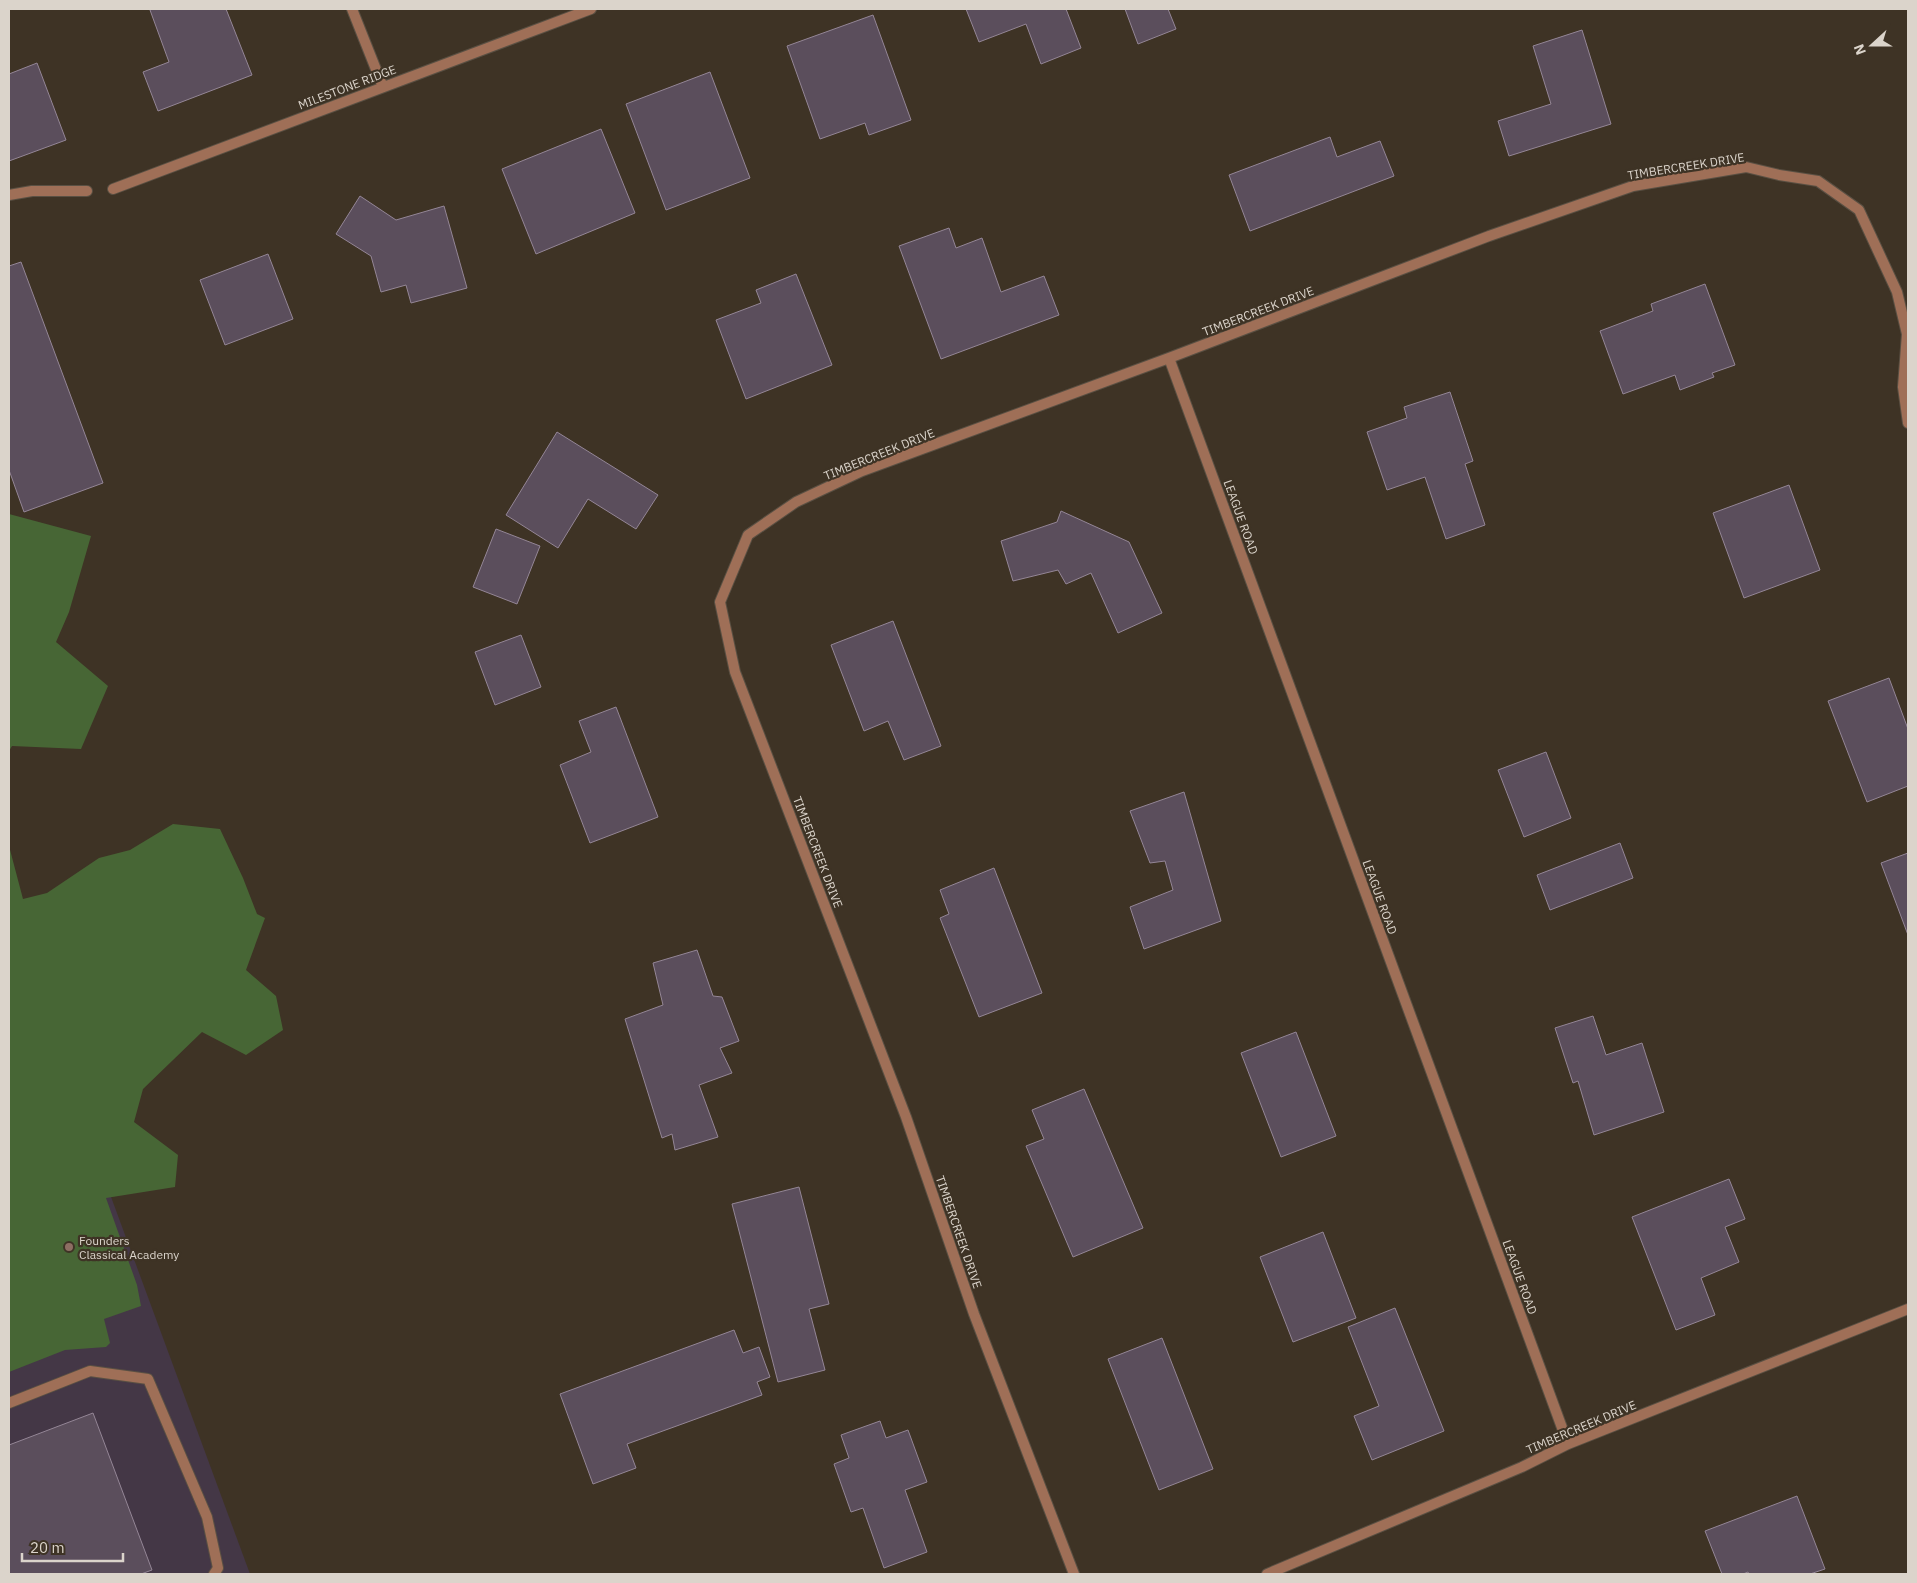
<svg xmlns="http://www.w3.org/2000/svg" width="1917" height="1583" viewBox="0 0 1917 1583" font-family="'IBM Plex Sans',sans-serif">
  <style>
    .education { fill: #443746 }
    .green { fill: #476635 }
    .building { fill: #5b4e5c; stroke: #948696 }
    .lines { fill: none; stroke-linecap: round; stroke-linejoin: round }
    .lane-casing { stroke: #5a5043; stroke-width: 12 }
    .street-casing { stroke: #5a5043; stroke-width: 12 }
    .lane { stroke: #9f6f57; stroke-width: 10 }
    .street { stroke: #9f6f57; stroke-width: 10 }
    .education-dot { fill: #8d6e63; stroke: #3e3325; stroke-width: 2 }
    .labels { text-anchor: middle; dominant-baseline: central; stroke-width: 4.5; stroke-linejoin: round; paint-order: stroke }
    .street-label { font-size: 12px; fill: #dbd4cb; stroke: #3e3325 }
    .poi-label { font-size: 12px; fill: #dbd4cb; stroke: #3e3325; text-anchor: start }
  </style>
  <rect width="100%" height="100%" fill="#3e3325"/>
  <!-- education -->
  <path class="education" d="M 9,920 L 250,1574 L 9,1574 Z"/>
  <!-- green -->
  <path class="green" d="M 9,514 L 91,536 L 69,612 L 56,642 L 108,686 L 81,749 L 12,746 L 9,751 Z
    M 173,824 L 220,829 L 243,878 L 257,914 L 265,918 L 246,970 L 276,996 L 283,1030 L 246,1055 L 202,1032 L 143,1089 L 134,1122 L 178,1155 L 175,1187 L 106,1198 L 137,1285 L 141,1306 L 104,1319 L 110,1343 L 106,1347 L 65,1350 L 9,1372 L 9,846 L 23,899 L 47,893 L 99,858 L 130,850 Z"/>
  <!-- building -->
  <path class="building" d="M 153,9 L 226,9 L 252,75 L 158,111 L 143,72 L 169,62 L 150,10 Z
    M 966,9 L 1066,9 L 1081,48 L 1041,64 L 1026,24 L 979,42 Z
    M 1125,9 L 1168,9 L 1176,29 L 1138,44 Z
    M 873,15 L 911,120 L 869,135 L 865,123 L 820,139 L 787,46 Z
    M 1582,30 L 1611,124 L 1509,156 L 1498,121 L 1551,104 L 1533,46 Z
    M 37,63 L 66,140 L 9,161 L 9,74 Z
    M 710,72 L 750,178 L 666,210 L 626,104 Z
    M 601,129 L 635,213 L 536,254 L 502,169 Z
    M 1330,137 L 1337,157 L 1380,141 L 1394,176 L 1250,231 L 1229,175 Z
    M 360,196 L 396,220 L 444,206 L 467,288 L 411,303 L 406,285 L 381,292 L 371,256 L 336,234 Z
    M 949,228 L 956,248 L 982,238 L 1001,292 L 1044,276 L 1059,315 L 941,359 L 899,246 Z
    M 268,254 L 293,319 L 225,345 L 200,280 Z
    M 21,262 L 103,483 L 24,512 L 9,470 L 9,266 Z
    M 796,274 L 832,365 L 746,399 L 716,320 L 761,303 L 756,290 Z
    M 1705,284 L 1735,365 L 1712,373 L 1714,377 L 1680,390 L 1675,375 L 1623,394 L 1600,331 L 1653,311 L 1651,304 Z
    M 1450,392 L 1473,461 L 1465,464 L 1485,525 L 1446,539 L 1425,477 L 1387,490 L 1367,432 L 1407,418 L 1404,407 Z
    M 557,432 L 658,495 L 636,529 L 588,499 L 558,548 L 506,515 Z
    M 1789,485 L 1820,570 L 1744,598 L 1713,513 Z
    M 1061,511 L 1129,542 L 1162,613 L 1118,633 L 1091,573 L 1066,584 L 1058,570 L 1013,581 L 1001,541 L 1057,522 Z
    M 496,529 L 540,546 L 517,604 L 473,587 Z
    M 893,621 L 941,746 L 904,760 L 888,721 L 864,731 L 831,645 Z
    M 521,635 L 541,687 L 495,705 L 475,652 Z
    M 1889,678 L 1908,729 L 1908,786 L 1867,802 L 1828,701 Z
    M 616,707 L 658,817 L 590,843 L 560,765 L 591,752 L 579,721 Z
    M 1546,752 L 1571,818 L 1524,837 L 1498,770 Z
    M 1184,792 L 1221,921 L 1144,949 L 1130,907 L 1173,890 L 1165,861 L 1150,863 L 1130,811 Z
    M 1620,843 L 1633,878 L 1550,910 L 1537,875 Z
    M 1908,853 L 1908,935 L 1881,863 Z
    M 994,868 L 1042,993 L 979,1017 L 940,918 L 949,914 L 940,890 Z
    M 697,950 L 713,996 L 722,997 L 739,1041 L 720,1048 L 732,1073 L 699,1085 L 718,1137 L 675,1150 L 672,1134 L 662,1138 L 625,1019 L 663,1005 L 653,963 Z
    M 1593,1016 L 1606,1055 L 1642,1043 L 1664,1112 L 1594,1135 L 1578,1081 L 1573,1083 L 1555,1028 Z
    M 1296,1032 L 1336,1136 L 1281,1157 L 1241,1053 Z
    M 1084,1089 L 1143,1228 L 1073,1257 L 1026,1146 L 1044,1139 L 1032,1110 Z
    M 1729,1179 L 1745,1219 L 1725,1227 L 1739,1262 L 1701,1278 L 1715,1315 L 1676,1330 L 1632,1217 Z
    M 799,1187 L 829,1304 L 809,1309 L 825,1370 L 778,1382 L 732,1204 Z
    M 1323,1232 L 1356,1318 L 1293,1342 L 1260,1257 Z
    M 1395,1308 L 1444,1431 L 1372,1460 L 1354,1416 L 1379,1406 L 1348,1327 Z
    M 734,1330 L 743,1353 L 759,1347 L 770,1377 L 757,1382 L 762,1395 L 627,1444 L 636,1468 L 593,1484 L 560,1394 Z
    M 1162,1338 L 1213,1469 L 1159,1490 L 1108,1359 Z
    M 93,1413 L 152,1570 L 141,1574 L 9,1574 L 9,1445 Z
    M 880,1421 L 886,1438 L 908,1430 L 927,1482 L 905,1490 L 927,1552 L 884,1568 L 863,1508 L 851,1512 L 834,1464 L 849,1458 L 841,1435 Z
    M 1797,1496 L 1825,1569 L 1810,1574 L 1749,1574 L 1748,1572 L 1743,1574 L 1722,1574 L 1705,1531 Z"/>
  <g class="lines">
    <defs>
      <path id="lane" d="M 9,1403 L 90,1371 L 148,1379 L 207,1517 L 218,1568 L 214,1574"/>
      <path id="street" d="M 352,9 L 383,87
        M 113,189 L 591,9
        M 9,195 L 32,191 L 87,191
        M 1169,358 L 1568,1444
        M 1074,1574 L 974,1314 L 906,1117 L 735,672 L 720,602 L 748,535 L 796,502 L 862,471 L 1169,358 L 1489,236 L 1633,186 L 1746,167 L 1779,175 L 1818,181 L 1859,210 L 1897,292 L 1907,334 L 1903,387 L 1908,423
        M 1267,1574 L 1522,1467 L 1568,1444 L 1908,1309"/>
    </defs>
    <!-- lane casing -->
    <use href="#lane" class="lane-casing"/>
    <!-- street casing -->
    <use href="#street" class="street-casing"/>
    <!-- lane -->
    <use href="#lane" class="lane"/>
    <!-- street -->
    <use href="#street" class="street"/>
  </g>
  <!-- markers -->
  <circle class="education-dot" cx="69" cy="1247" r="5"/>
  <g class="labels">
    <!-- street labels -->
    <g class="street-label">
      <text transform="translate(347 87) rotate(-21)">MILESTONE RIDGE</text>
      <text transform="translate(1686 166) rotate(-9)">TIMBERCREEK DRIVE</text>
      <text transform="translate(1258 311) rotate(-21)">TIMBERCREEK DRIVE</text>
      <text transform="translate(879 454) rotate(-22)">TIMBERCREEK DRIVE</text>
      <text transform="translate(1241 517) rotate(70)">LEAGUE ROAD</text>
      <text transform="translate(818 852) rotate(69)">TIMBERCREEK DRIVE</text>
      <text transform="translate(1380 897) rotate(70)">LEAGUE ROAD</text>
      <text transform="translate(959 1232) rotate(71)">TIMBERCREEK DRIVE</text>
      <text transform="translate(1520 1277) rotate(70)">LEAGUE ROAD</text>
      <text transform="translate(1581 1427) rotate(-23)">TIMBERCREEK DRIVE</text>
    </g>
    <!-- poi labels -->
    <g class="poi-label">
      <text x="79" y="1240">Founders<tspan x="79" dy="14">Classical Academy</tspan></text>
    </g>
  </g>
  <!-- border -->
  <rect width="1917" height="1583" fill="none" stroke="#dbd4cb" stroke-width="20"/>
  <!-- north arrow -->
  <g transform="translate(1872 45) rotate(249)" stroke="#3e3325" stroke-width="4" paint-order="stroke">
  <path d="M0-4L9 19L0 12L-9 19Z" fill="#dbd4cb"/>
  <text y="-8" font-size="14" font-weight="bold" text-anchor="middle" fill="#dbd4cb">N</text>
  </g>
  <!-- scale -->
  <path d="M22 1553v8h101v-8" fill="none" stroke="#dbd4cb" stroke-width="2.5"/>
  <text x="30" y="1553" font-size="15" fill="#dbd4cb" stroke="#3e3325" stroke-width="4" paint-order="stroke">20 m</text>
</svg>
